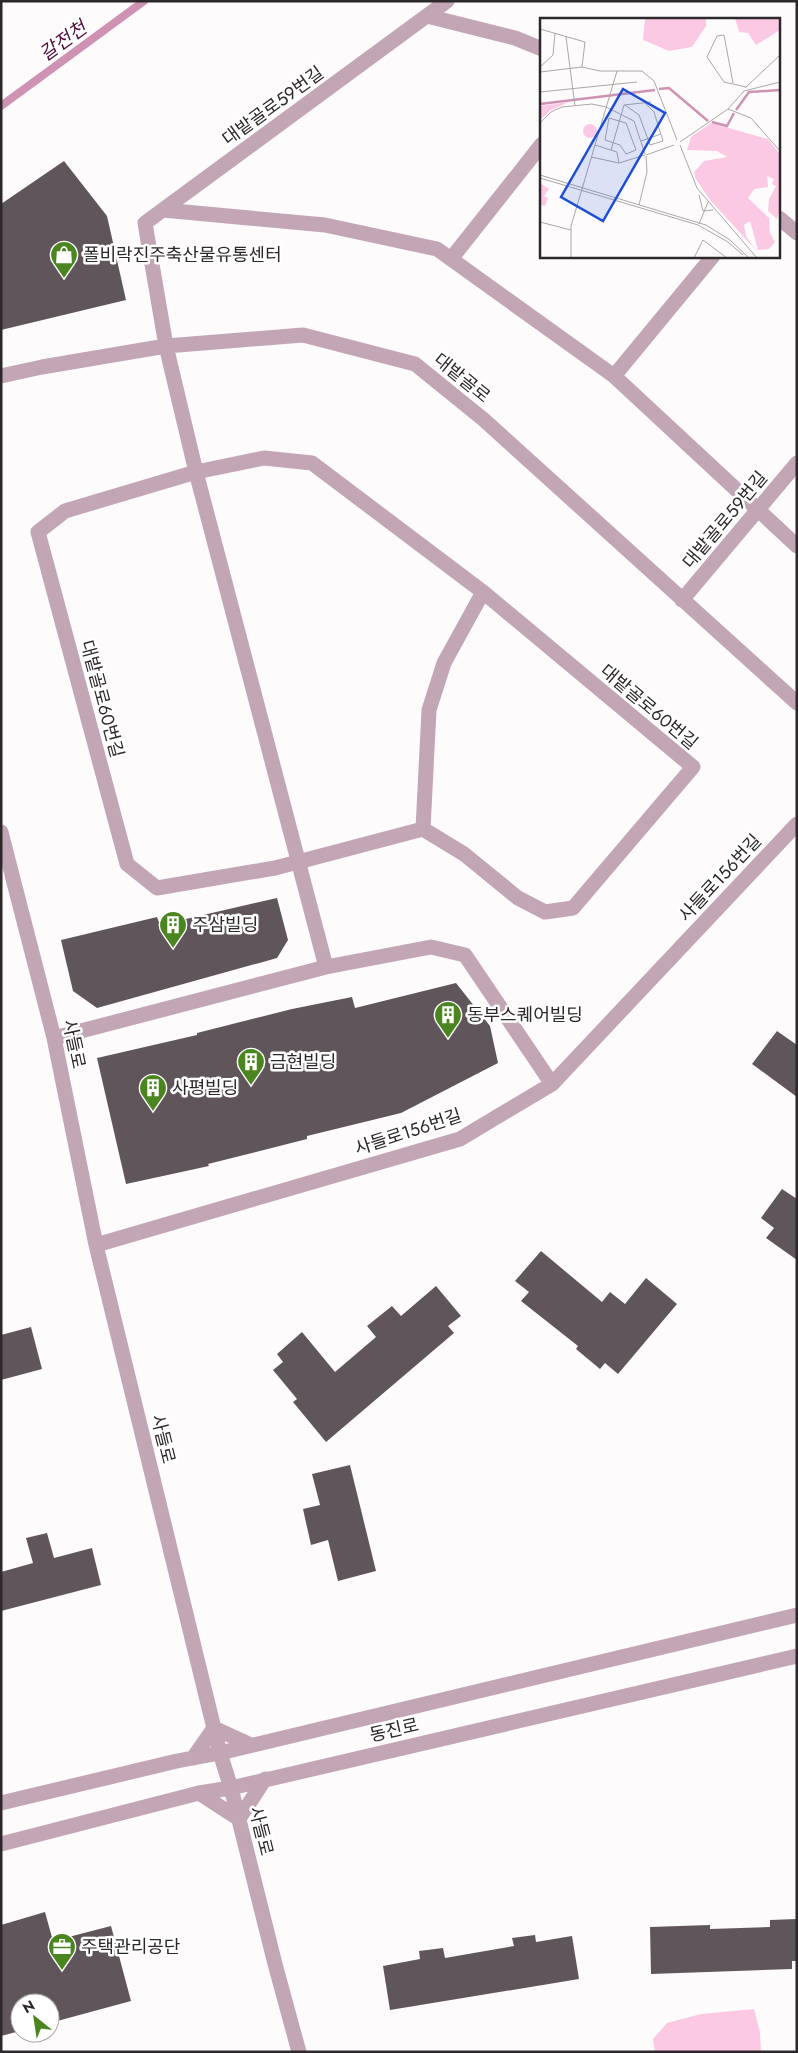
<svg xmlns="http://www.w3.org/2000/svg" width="798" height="2053" viewBox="0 0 798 2053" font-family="Jost,'Noto Sans KR',sans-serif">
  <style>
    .green { fill: #fcc9e4 }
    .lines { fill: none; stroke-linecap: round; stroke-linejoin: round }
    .stream { stroke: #ce92b3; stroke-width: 8 }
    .building { fill: #61555c }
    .minor { stroke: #c2a6b5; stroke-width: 15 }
    .labels { text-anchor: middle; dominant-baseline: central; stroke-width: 5; stroke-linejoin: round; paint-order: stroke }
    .street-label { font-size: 18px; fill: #2d282b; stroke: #fff }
    .poi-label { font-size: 18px; fill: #2d282b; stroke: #fff; text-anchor: start }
    .water-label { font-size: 19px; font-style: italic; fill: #520a3b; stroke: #fff }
    .inset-river { fill: none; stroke: #ce92b3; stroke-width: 2.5 }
    .inset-road { fill: none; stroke: #aaa7a8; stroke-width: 1 }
    .view { fill: #1d4ed8; fill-opacity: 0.15; stroke: #1d4ed8; stroke-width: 2.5 }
    .inset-edge { fill: none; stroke: #2d282b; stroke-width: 2.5 }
  </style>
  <rect width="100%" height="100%" fill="#fefbfc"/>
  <!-- green -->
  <path class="green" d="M 754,2009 L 760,2032 L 761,2052 L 655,2052 L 653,2039 L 667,2023 L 701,2014 Z"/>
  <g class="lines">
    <!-- stream -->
    <path class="stream" d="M 1,106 L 144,1"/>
  </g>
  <!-- building -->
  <path class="building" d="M 64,161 L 107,216 L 126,300 L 1,330 L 1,204 Z
    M 277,898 L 288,940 L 277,958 L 97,1008 L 73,991 L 61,940 L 157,917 L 160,925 Z
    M 456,983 L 490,1026 L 498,1063 L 401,1113 L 307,1136 L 307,1139 L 208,1164 L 209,1166 L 126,1184 L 97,1058 L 197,1035 L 197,1033 L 292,1009 L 352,997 L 355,1008 Z
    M 777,1031 L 797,1045 L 797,1097 L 752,1064 Z
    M 782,1189 L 797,1199 L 797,1260 L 766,1238 L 774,1228 L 761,1218 Z
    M 541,1251 L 602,1302 L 610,1292 L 625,1304 L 646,1278 L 677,1304 L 618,1374 L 605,1363 L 600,1369 L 576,1349 L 578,1346 L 521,1301 L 529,1292 L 515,1281 Z
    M 436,1286 L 461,1316 L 448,1326 L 454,1333 L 326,1442 L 293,1402 L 297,1399 L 273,1370 L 283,1362 L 277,1354 L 302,1332 L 335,1372 L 376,1337 L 367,1326 L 392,1306 L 401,1316 Z
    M 31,1327 L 42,1369 L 1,1380 L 1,1335 Z
    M 350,1465 L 376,1571 L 338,1581 L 328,1540 L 311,1545 L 303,1509 L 320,1505 L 312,1474 Z
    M 47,1533 L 54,1558 L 92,1548 L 101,1585 L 1,1611 L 1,1572 L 33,1563 L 26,1538 Z
    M 45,1912 L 53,1941 L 111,1926 L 131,2001 L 50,2023 L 50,2003 L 20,2003 L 20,2031 L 1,2036 L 1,1925 Z
    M 797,1919 L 797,1961 L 792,1961 L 792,1969 L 651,1974 L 650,1927 L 710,1925 L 710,1929 L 770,1927 L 770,1920 Z
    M 535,1935 L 536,1942 L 572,1936 L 579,1979 L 390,2010 L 383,1966 L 420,1959 L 419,1951 L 443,1948 L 445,1958 L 514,1946 L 512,1938 Z"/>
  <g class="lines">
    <!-- minor -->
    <path class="minor" d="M 427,16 L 515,38 L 542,49
      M 163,210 L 325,225 L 437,249 L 614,376 L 797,546
      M 779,218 L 797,233
      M 451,259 L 542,144
      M 1,376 L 42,367 L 166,346 L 303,335 L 415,364 L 483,419 L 797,703
      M 614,376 L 713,256
      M 264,458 L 312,463 L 483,592 L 693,767 L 573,908 L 545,912 L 518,898 L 464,854 L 423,829 L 275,868 L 157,888 L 127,864 L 38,532 L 65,511 L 196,472 Z
      M 682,600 L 797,463
      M 423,829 L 429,710 L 444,663 L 483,592
      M 1,832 L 54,1038 L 96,1245 L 220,1753 L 231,1788 L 275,1964 L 299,2052
      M 326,967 L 196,472 L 166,346 L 145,223 L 447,1
      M 54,1038 L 326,967 L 431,947 L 465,955 L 552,1084
      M 96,1245 L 460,1139 L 552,1084 L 797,824
      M 193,1758 L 214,1728 L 251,1745
      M 199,1793 L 239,1819 L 265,1779
      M 1,1803 L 177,1761 L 220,1753 L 797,1615
      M 1,1844 L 199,1793 L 231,1788 L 797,1656"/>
  </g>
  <!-- icons -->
  <defs>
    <symbol id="shop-pin" viewBox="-11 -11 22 30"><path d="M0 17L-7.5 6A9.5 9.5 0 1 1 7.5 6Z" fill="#4b8520" stroke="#fff"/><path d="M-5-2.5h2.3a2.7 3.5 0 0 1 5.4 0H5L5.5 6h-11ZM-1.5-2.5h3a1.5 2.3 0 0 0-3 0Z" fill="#fff"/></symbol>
    <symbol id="building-pin" viewBox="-11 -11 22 30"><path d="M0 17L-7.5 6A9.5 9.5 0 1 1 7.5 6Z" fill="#4b8520" stroke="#fff"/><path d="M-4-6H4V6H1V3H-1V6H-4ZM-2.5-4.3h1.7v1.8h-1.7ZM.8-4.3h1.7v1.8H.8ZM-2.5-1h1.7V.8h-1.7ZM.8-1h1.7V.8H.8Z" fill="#fff"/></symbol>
    <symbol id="office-pin" viewBox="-11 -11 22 30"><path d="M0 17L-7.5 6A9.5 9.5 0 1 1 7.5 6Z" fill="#4b8520" stroke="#fff"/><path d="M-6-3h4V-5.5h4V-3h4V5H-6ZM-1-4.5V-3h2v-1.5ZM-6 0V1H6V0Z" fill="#fff"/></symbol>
  </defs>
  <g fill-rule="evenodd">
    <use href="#shop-pin" x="48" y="239" width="32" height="43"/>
    <use href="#building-pin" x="157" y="909" width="32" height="43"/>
    <use href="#building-pin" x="432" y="999" width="32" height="43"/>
    <use href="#building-pin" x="235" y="1046" width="32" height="43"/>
    <use href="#building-pin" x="137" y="1072" width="32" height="43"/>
    <use href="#office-pin" x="46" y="1931" width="32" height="43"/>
  </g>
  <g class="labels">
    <!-- street labels -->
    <g class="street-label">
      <text transform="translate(273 106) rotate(-36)">대밭골로59번길</text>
      <text transform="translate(462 378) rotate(39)">대밭골로</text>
      <text transform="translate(725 520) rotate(-50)">대밭골로59번길</text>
      <text transform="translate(102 699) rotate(75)">대밭골로60번길</text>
      <text transform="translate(649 707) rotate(40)">대밭골로60번길</text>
      <text transform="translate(720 878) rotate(-47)">사들로156번길</text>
      <text transform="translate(74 1044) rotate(78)">사들로</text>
      <text transform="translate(408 1132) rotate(-18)">사들로156번길</text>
      <text transform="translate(163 1439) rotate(76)">사들로</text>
      <text transform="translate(394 1730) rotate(-13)">동진로</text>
      <text transform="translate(261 1831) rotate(76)">사들로</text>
    </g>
    <!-- poi labels -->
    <g class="poi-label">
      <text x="83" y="255">폴비락진주축산물유통센터</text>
      <text x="192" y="925">주삼빌딩</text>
      <text x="467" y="1015">동부스퀘어빌딩</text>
      <text x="270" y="1062">금현빌딩</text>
      <text x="172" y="1088">사평빌딩</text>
      <text x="81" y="1947">주택관리공단</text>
    </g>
    <!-- water labels -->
    <g class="water-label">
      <text transform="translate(63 41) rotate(-36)">갈전천</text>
    </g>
  </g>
  <!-- overview -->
  <g transform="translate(540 18)">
    <rect width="240" height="240" fill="#fefbfc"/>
    <path d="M 105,0 L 166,0 L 166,8 L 152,29 L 129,33 L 103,22 ZM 195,0 L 240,0 L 240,12 L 216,27 L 208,15 L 199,14 ZM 29,84 L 11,92 L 0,102 L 0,88 ZM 171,105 L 228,121 L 240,136 L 240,191 L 237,201 L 228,193 L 229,181 L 236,168 L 232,166 L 234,161 L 227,158 L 228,169 L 214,171 L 208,180 L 229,200 L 230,215 L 235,224 L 229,231 L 218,232 L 210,203 L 204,207 L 206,218 L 215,231 L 170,182 L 156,161 L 154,154 L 164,143 L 187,139 L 177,133 L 147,132 L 151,119 ZM43 113a7 7 0 1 1 14 0a7 7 0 1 1-14 0ZM 0,165 L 9,171 L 4,178 L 8,180 L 5,188 L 0,187 Z" fill="#fcc9e4"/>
    <path class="inset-river" d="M 119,71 L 129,70 L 168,103M 0,86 L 115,72M 196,92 L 209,74 L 240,72M 172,104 L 187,108 L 194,95"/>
    <path class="inset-road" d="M 0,11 L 45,24 L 42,49M 26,19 L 35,88M 0,49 L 13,37 L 15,15M 0,54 L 42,49 L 60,53 L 102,53 L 114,63 L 137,122M 193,65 L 184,17 L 177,18 L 167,39 L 184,64 L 206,69M 205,70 L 240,37M 0,74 L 97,64M 85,87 L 99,97 L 110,127 L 123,123 L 114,94 L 105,85M 188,91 L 211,100 L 240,133M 69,100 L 86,105 L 96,132 L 86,136 L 80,127 L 65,122 ZM 0,105 L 11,94 L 22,89 L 52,86 L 66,89 L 94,103 L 105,136M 101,123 L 121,116M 140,124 L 188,91 L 204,73 L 240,64M 55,127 L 77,134 L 79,145M 140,127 L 157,170 L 217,240M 71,132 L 84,87 L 111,84M 106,137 L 134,127M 51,139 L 79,145 L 105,137M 0,157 L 166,207 L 190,222 L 209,240M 0,160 L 158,207 L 188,224 L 203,237M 159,177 L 163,193 L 173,192M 99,187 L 107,154 L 106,138M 0,204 L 31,212M 159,206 L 168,184M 31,240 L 31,208 L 77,53M 154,240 L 163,222 L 187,240"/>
    <path class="view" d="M 83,71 L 125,95 L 63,203 L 21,179 Z"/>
    <rect width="240" height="240" class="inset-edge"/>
  </g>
  <!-- border -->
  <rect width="798" height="2053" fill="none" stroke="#2d282b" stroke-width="5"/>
  <!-- north arrow -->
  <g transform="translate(35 2018) rotate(330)"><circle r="24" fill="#ffffff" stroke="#aba9aa"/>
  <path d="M0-4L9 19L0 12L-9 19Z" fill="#4b8520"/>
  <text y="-8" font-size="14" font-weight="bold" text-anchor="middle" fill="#2d282b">N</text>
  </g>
</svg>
